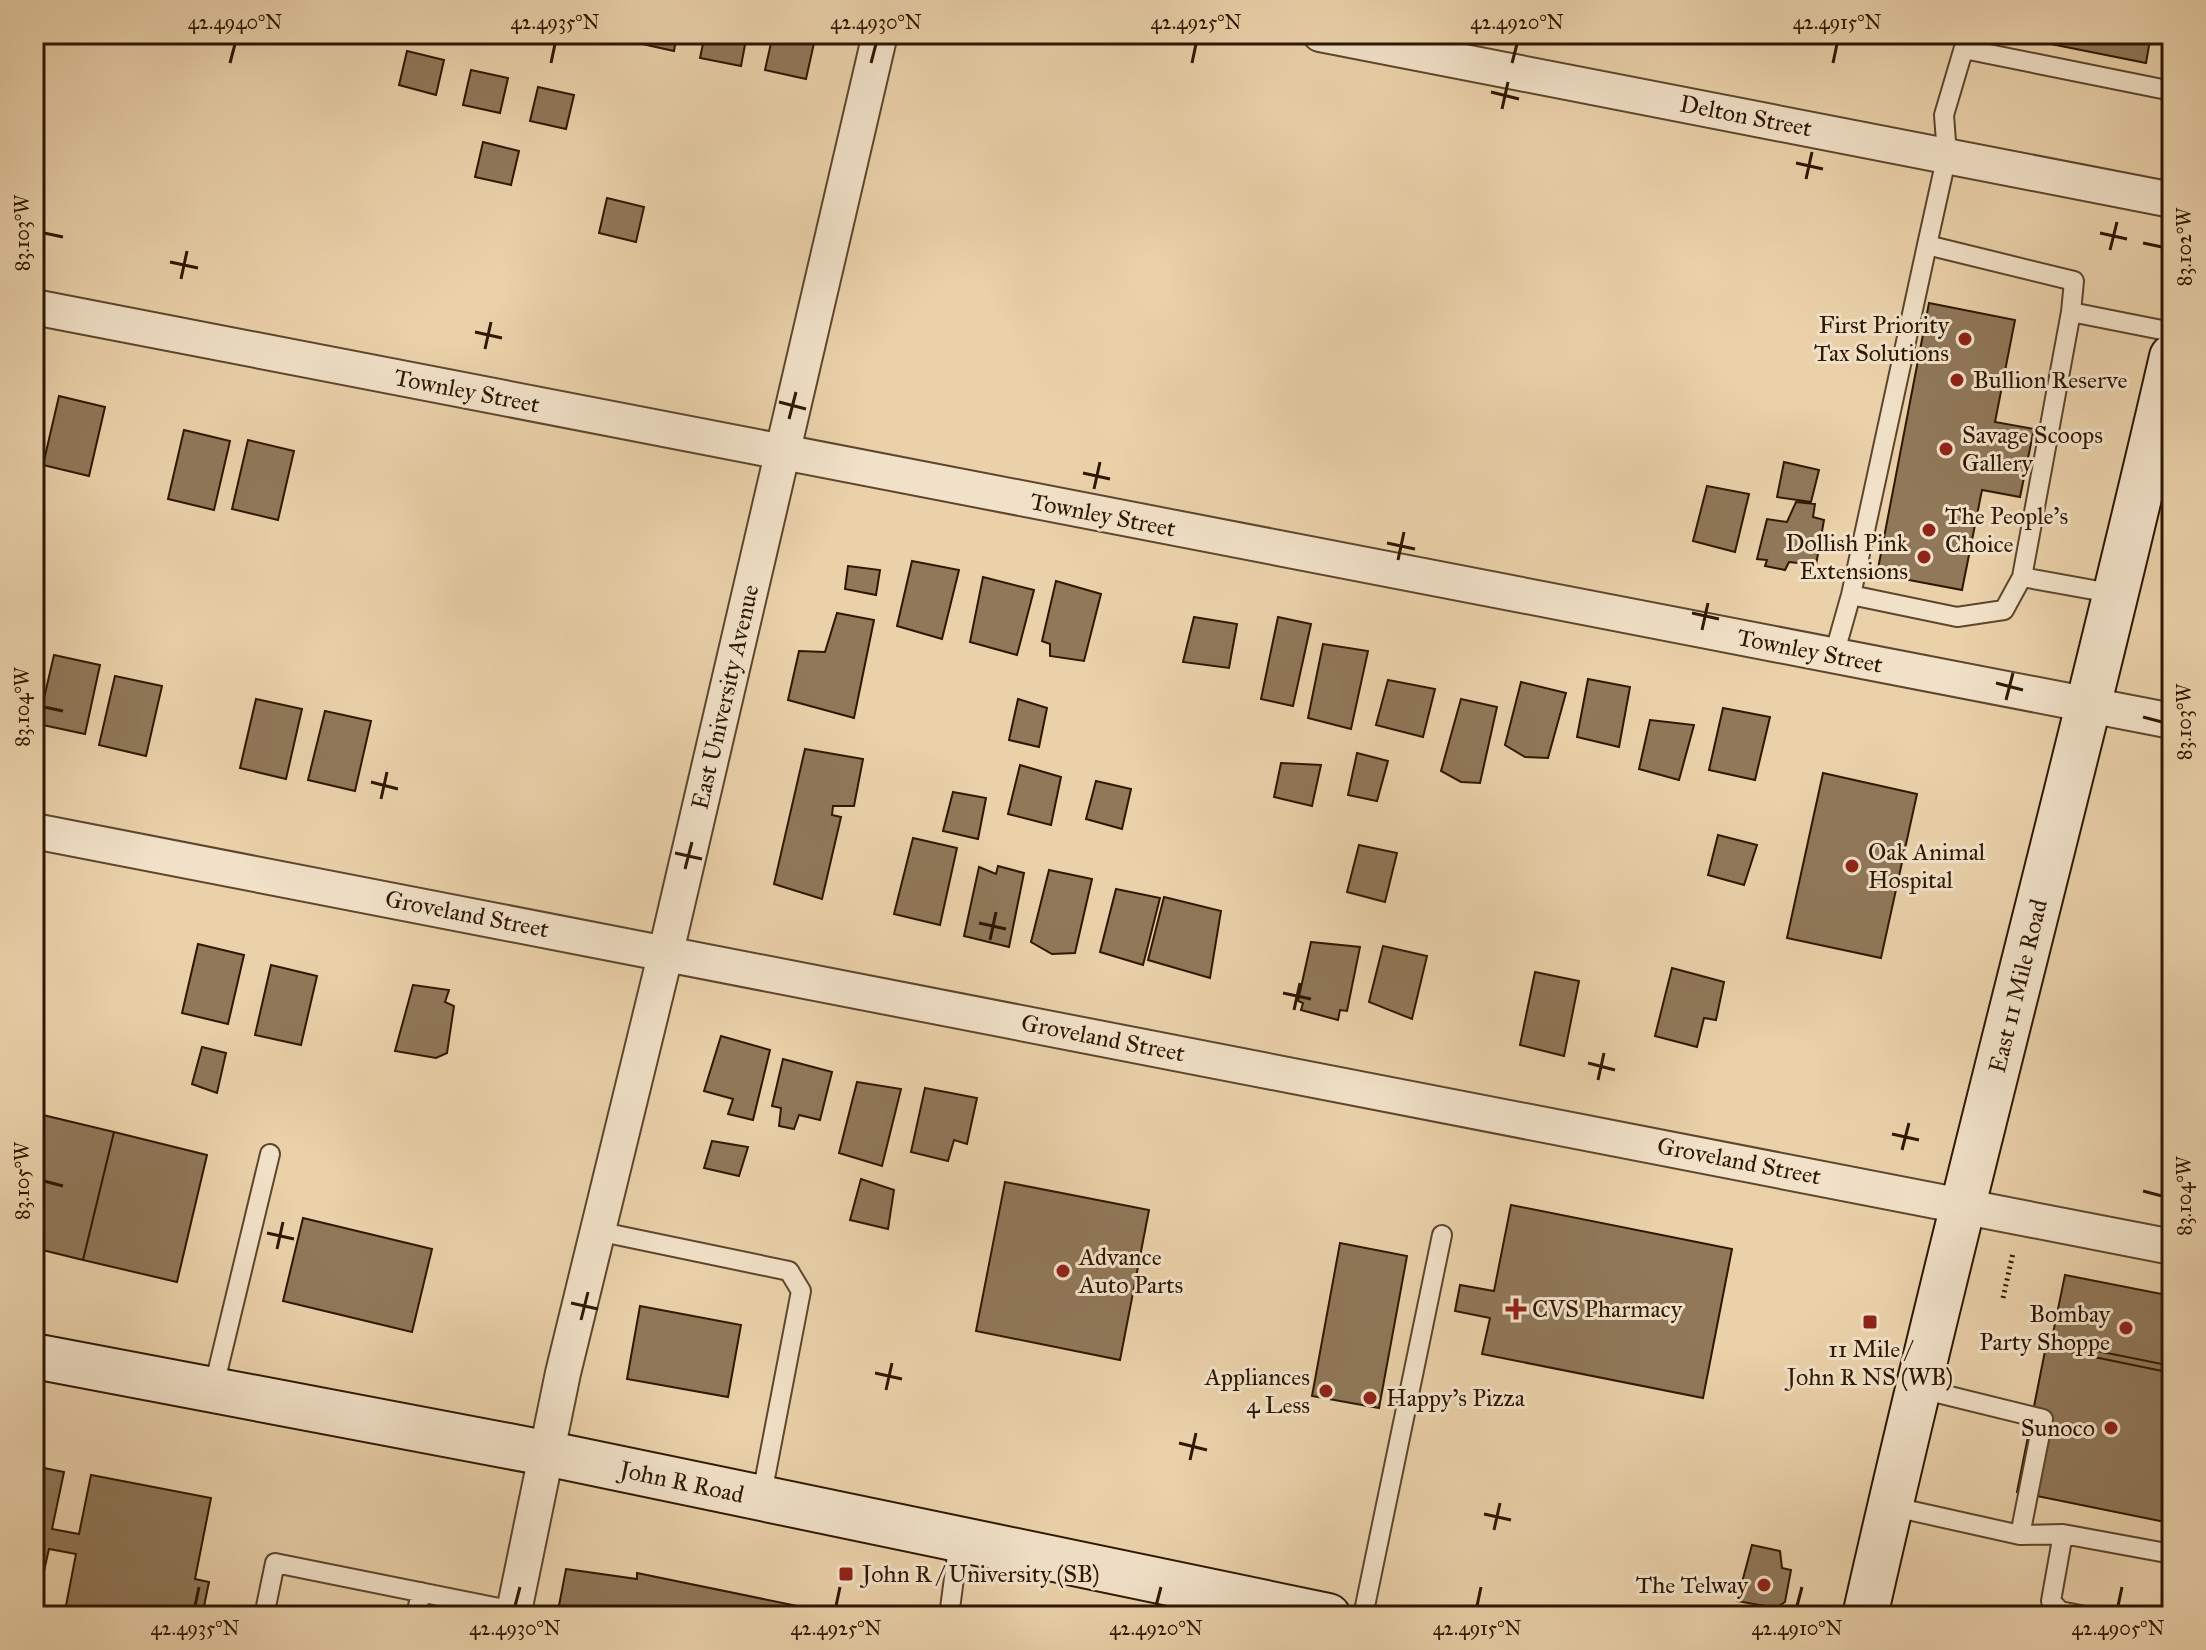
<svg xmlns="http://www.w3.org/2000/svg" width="2206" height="1650" viewBox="0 0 2206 1650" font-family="'IM FELL Great Primer',serif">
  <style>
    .building { fill: #907859; stroke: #2e1702; stroke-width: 2 }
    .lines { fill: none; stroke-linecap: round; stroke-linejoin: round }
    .service-casing { stroke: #5d462c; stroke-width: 22 }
    .minor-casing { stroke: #5d462c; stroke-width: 38 }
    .secondary-casing { stroke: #2e1702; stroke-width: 48 }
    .path { stroke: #2e1702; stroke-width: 5; stroke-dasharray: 2 4; stroke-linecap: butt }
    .service { stroke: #f1e1c8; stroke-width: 18 }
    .minor { stroke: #f1e1c8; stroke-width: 34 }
    .secondary { stroke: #f1e1c8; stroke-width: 44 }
    .ticks { fill: none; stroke: #2e1702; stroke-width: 3 }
    .poi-dot { fill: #8f2418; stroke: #f1e1c8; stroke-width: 3 }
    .labels { text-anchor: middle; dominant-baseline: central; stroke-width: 6; stroke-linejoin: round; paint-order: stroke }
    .street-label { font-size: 24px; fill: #2e1702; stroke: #f1e1c8 }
    .poi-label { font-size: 24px; fill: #2e1702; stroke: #f1e1c8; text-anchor: start }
    .neatline { fill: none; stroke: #2e1702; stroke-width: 3 }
    .ticks-label { font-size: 20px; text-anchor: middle; fill: #2e1702 }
  </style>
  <rect width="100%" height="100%" fill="#ead1aa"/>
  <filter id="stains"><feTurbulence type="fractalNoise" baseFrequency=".0025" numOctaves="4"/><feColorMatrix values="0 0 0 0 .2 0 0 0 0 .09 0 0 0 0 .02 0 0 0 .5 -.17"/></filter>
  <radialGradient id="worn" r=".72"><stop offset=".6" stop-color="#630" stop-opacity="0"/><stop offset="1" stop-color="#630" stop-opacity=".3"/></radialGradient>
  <!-- building -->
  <path class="building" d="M 634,34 L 677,34 L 674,51 L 633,42 Z
    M 705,34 L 747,34 L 741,66 L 700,58 Z
    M 773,34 L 816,34 L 806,79 L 765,70 Z
    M 2016,34 L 2151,34 L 2146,63 L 2016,37 Z
    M 407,51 L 444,60 L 436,95 L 399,85 Z
    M 471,70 L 508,78 L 500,113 L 463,105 Z
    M 538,87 L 574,95 L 566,129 L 530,121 Z
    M 483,142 L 519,151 L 511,185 L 475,177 Z
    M 607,198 L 644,207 L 636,242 L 599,233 Z
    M 1929,303 L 2015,320 L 1995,422 L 2034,429 L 2020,497 L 1982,490 L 1962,590 L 1877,574 Z
    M 59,396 L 105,407 L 89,476 L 43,465 Z
    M 184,430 L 230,441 L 214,510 L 168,499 Z
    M 248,440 L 294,451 L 278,520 L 232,509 Z
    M 1784,462 L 1819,470 L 1811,502 L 1777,497 Z
    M 1707,486 L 1749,494 L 1735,552 L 1693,541 Z
    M 1796,502 L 1815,504 L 1813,517 L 1824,520 L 1816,565 L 1789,562 L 1785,570 L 1765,566 L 1767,560 L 1757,559 L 1767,519 L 1787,522 Z
    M 912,561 L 959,570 L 942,639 L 897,626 Z
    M 848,566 L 880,570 L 876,595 L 845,589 Z
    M 983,577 L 1034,590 L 1017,655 L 970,642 Z
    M 1056,581 L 1101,594 L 1084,661 L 1050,656 L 1050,644 L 1042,641 Z
    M 837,613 L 874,620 L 854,718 L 788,700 L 799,651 L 825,652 Z
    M 1194,617 L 1237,624 L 1229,668 L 1183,662 Z
    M 1278,617 L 1311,624 L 1293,706 L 1261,699 Z
    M 1323,644 L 1368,651 L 1351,729 L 1308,718 Z
    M 54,655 L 100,665 L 85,734 L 38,724 Z
    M 115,676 L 162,686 L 146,756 L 99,745 Z
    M 1588,679 L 1630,687 L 1619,747 L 1577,737 Z
    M 1388,680 L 1435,689 L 1423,737 L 1376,725 Z
    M 1521,682 L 1566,693 L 1548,758 L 1525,757 L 1505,745 Z
    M 256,699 L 302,709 L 286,779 L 240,768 Z
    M 1018,699 L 1047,708 L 1039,747 L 1009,740 Z
    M 1461,699 L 1497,707 L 1480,783 L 1461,782 L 1441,771 Z
    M 1723,708 L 1770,717 L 1755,780 L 1709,770 Z
    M 325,711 L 371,721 L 355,791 L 308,780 Z
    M 1650,720 L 1694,725 L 1679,780 L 1639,769 Z
    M 805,749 L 863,759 L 854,806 L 833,806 L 832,815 L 841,817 L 822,899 L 774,884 Z
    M 1357,753 L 1388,761 L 1377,801 L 1348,795 Z
    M 1281,763 L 1321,765 L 1312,806 L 1274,797 Z
    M 1020,765 L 1061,777 L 1051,825 L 1008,814 Z
    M 1823,773 L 1917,794 L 1881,958 L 1787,938 Z
    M 1096,781 L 1131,789 L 1122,829 L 1086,819 Z
    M 953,792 L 986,798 L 978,839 L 943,831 Z
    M 1718,835 L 1757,845 L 1744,885 L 1708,875 Z
    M 913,838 L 957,848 L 940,925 L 894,914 Z
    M 1359,845 L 1397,853 L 1385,902 L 1347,892 Z
    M 998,866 L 1024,873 L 1009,947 L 964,936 L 979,867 L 996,874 Z
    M 1049,870 L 1092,879 L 1075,953 L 1052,954 L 1031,942 Z
    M 1116,889 L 1160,898 L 1143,965 L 1100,952 Z
    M 1164,897 L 1221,911 L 1210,978 L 1148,960 Z
    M 1311,942 L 1360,947 L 1347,1011 L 1340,1010 L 1338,1020 L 1301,1010 L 1303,1003 L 1298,1001 Z
    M 198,944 L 244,955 L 228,1024 L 182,1013 Z
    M 1383,946 L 1427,956 L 1412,1019 L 1369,1002 Z
    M 271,965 L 317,976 L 301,1045 L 255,1035 Z
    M 1672,968 L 1724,982 L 1716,1020 L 1704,1018 L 1697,1047 L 1655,1036 Z
    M 1535,972 L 1579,981 L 1564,1056 L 1520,1045 Z
    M 413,985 L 449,990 L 445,1002 L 454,1006 L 447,1053 L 436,1058 L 395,1051 Z
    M 721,1036 L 770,1050 L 753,1120 L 728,1114 L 733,1099 L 704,1091 Z
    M 202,1047 L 226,1053 L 217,1093 L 192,1084 Z
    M 783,1059 L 832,1072 L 820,1120 L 799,1115 L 794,1129 L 779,1126 L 781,1108 L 772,1106 Z
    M 857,1082 L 901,1089 L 882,1166 L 839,1153 Z
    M 925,1088 L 977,1098 L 967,1144 L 954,1140 L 948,1161 L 911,1152 Z
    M 43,1115 L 114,1132 L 83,1260 L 34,1248 L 34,1150 Z
    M 114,1132 L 207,1155 L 177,1282 L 83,1260 Z
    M 712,1141 L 748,1147 L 739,1176 L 704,1168 Z
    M 861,1179 L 894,1190 L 888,1229 L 850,1220 Z
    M 1005,1182 L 1149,1210 L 1120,1360 L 976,1331 Z
    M 1511,1205 L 1732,1249 L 1703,1398 L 1482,1354 L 1490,1318 L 1455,1311 L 1460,1285 L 1494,1291 Z
    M 303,1218 L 432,1249 L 412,1332 L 283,1301 Z
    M 1340,1243 L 1407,1256 L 1379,1408 L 1312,1396 Z
    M 2065,1275 L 2172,1296 L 2172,1373 L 2050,1348 Z
    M 640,1306 L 741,1325 L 728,1397 L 627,1379 Z
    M 2047,1341 L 2172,1366 L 2170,1523 L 2017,1492 Z
    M 34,1466 L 64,1472 L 52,1529 L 79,1534 L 91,1475 L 211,1498 L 195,1579 L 209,1582 L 202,1616 L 64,1616 L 76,1554 L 49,1549 L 34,1615 Z
    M 1752,1545 L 1780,1551 L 1782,1568 L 1791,1570 L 1785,1602 L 1776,1608 L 1737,1601 Z
    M 566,1569 L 637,1579 L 637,1573 L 846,1616 L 557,1616 Z"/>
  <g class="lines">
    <defs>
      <path id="service" d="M 1964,49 L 2172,91
        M 1927,245 L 1947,155 L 1944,115 L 1968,34
        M 2116,594 L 2022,577 L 2071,312 L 2172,332
        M 1851,595 L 1927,245 L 2074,281 L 2071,312
        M 1834,655 L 1851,595 L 1957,617 L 2004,610 L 2022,577
        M 597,1231 L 789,1271 L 801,1291 L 761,1499
        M 1917,1388 L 2043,1419 L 2020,1535
        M 213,1390 L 270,1154
        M 1890,1506 L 2020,1535 L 2063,1534 L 2172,1554
        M 2063,1534 L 2051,1601 L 2060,1611 L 2085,1616
        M 264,1616 L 275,1563 L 514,1611
        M 416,1616 L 421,1592
        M 949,1616 L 959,1540
        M 1363,1616 L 1442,1235"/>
      <path id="minor" d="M 1320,34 L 2172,200
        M 34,307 L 2172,721
        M 34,831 L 2172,1247
        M 513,1616 L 563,1373 L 666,952 L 880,34"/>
      <path id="secondary" d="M 34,1356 L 545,1453 L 1328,1616
        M 1865,1616 C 1960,1195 2075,778 2172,357"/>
    </defs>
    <!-- service casing -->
    <use href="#service" class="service-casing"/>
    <!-- minor casing -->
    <use href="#minor" class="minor-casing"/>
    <!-- secondary casing -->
    <use href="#secondary" class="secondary-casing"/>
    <!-- path -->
    <path class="path" d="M 2003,1298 L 2013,1253"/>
    <!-- service -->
    <use href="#service" class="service"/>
    <!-- minor -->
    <use href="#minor" class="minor"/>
    <!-- secondary -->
    <use href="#secondary" class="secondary"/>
  </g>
  <!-- ticks -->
  <path class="ticks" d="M 230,63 L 235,44M 551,63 L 555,44M 871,63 L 876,44M 1192,63 L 1196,44M 1512,63 L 1517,44M 1833,63 L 1837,44M 1491,92 L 1519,99M 1502,109 L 1508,82M 1796,163 L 1823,169M 1806,179 L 1812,152M 44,233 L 63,237M 2100,233 L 2127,239M 2143,243 L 2162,247M 2110,250 L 2117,222M 170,262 L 198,268M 181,279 L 187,251M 475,332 L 502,338M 485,349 L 491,322M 779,402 L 806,409M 789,419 L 796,392M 1083,473 L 1110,479M 1094,489 L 1100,462M 1387,543 L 1415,549M 1398,560 L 1404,532M 1692,613 L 1719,619M 1702,630 L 1708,603M 1996,683 L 2023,690M 2006,700 L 2013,673M 44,707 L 63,711M 2143,717 L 2162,722M 371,782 L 398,789M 381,799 L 387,772M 675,853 L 702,859M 685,869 L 692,842M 979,923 L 1006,929M 990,940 L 996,912M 1283,993 L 1311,999M 1294,1010 L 1300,983M 1588,1063 L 1615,1070M 1598,1080 L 1604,1053M 1892,1134 L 1919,1140M 1902,1150 L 1909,1123M 44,1181 L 63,1186M 2143,1191 L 2162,1196M 267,1233 L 294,1239M 277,1249 L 283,1222M 571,1303 L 598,1309M 581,1320 L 588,1292M 875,1373 L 902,1379M 886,1390 L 892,1363M 1179,1443 L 1207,1450M 1190,1460 L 1196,1433M 1484,1514 L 1511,1520M 1494,1530 L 1500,1503M 195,1606 L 199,1587M 515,1606 L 520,1587M 836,1606 L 840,1587M 1156,1606 L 1161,1587M 1477,1606 L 1481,1587M 1797,1606 L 1802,1587M 2118,1606 L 2122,1587"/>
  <!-- markers -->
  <g class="poi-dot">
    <circle cx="1965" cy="339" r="8"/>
    <circle cx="1957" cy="380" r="8"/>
    <circle cx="1946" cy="449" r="8"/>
    <circle cx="1929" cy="530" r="8"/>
    <circle cx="1924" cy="557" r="8"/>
    <circle cx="1852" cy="866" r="8"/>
    <circle cx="1063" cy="1271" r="8"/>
    <path d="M1512 1297h8v8h8v8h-8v8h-8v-8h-8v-8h8z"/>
    <rect x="1862" y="1314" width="16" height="16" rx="4"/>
    <circle cx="2126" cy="1328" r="8"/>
    <circle cx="1326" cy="1391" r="8"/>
    <circle cx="1370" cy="1398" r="8"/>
    <circle cx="2111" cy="1428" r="8"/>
    <rect x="838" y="1566" width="16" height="16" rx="4"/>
    <circle cx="1764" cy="1585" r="8"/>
  </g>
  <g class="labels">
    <!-- street labels -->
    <g class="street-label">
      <text transform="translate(1746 116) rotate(11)">Delton Street</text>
      <text transform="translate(467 391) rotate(11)">Townley Street</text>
      <text transform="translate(1103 515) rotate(11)">Townley Street</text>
      <text transform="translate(1810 651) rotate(11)">Townley Street</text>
      <text transform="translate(725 697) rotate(-77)">East University Avenue</text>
      <text transform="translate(467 914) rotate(11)">Groveland Street</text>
      <text transform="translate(2018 986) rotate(-76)">East 11 Mile Road</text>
      <text transform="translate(1103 1038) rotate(11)">Groveland Street</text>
      <text transform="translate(1739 1161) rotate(11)">Groveland Street</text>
      <text transform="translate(682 1482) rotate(12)">John R Road</text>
    </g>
    <!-- poi labels -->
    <g class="poi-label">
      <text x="1949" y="325" text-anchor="end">First Priority<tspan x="1949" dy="28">Tax Solutions</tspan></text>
      <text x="1973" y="380">Bullion Reserve</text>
      <text x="1962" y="435">Savage Scoops<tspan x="1962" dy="28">Gallery</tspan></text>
      <text x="1945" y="516">The People's<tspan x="1945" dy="28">Choice</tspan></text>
      <text x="1908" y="543" text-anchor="end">Dollish Pink<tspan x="1908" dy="28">Extensions</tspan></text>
      <text x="1868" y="852">Oak Animal<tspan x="1868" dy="28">Hospital</tspan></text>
      <text x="1079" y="1257">Advance<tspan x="1079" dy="28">Auto Parts</tspan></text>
      <text x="1532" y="1309">CVS Pharmacy</text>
      <text x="2110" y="1314" text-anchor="end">Bombay<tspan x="2110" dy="28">Party Shoppe</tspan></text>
      <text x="1870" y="1349" text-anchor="middle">11 Mile /<tspan x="1870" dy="28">John R NS (WB)</tspan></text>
      <text x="1310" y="1377" text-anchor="end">Appliances<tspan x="1310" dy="28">4 Less</tspan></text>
      <text x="1386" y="1398">Happy's Pizza</text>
      <text x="2095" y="1428" text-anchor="end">Sunoco</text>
      <text x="862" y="1574">John R / University (SB)</text>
      <text x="1748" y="1585" text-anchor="end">The Telway</text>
    </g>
  </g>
  <!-- margin -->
  <rect width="2206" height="1650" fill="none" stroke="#ead1aa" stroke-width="88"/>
  <rect x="44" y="44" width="2118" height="1562" class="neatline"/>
  <g class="ticks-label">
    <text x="235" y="29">42.4940°N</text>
    <text x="555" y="29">42.4935°N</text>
    <text x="876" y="29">42.4930°N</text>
    <text x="1196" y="29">42.4925°N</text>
    <text x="1517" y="29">42.4920°N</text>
    <text x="1837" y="29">42.4915°N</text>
    <text transform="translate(22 233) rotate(-90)" y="7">83.103°W</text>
    <text transform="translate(2184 247) rotate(-90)" y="7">83.102°W</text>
    <text transform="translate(22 707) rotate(-90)" y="7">83.104°W</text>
    <text transform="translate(2184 722) rotate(-90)" y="7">83.103°W</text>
    <text transform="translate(22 1181) rotate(-90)" y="7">83.105°W</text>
    <text transform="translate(2184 1196) rotate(-90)" y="7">83.104°W</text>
    <text x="195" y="1635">42.4935°N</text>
    <text x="515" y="1635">42.4930°N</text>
    <text x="836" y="1635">42.4925°N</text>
    <text x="1156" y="1635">42.4920°N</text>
    <text x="1477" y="1635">42.4915°N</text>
    <text x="1797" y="1635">42.4910°N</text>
    <text x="2118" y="1635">42.4905°N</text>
  </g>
  <rect width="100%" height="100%" filter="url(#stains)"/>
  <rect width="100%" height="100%" fill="url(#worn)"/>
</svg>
